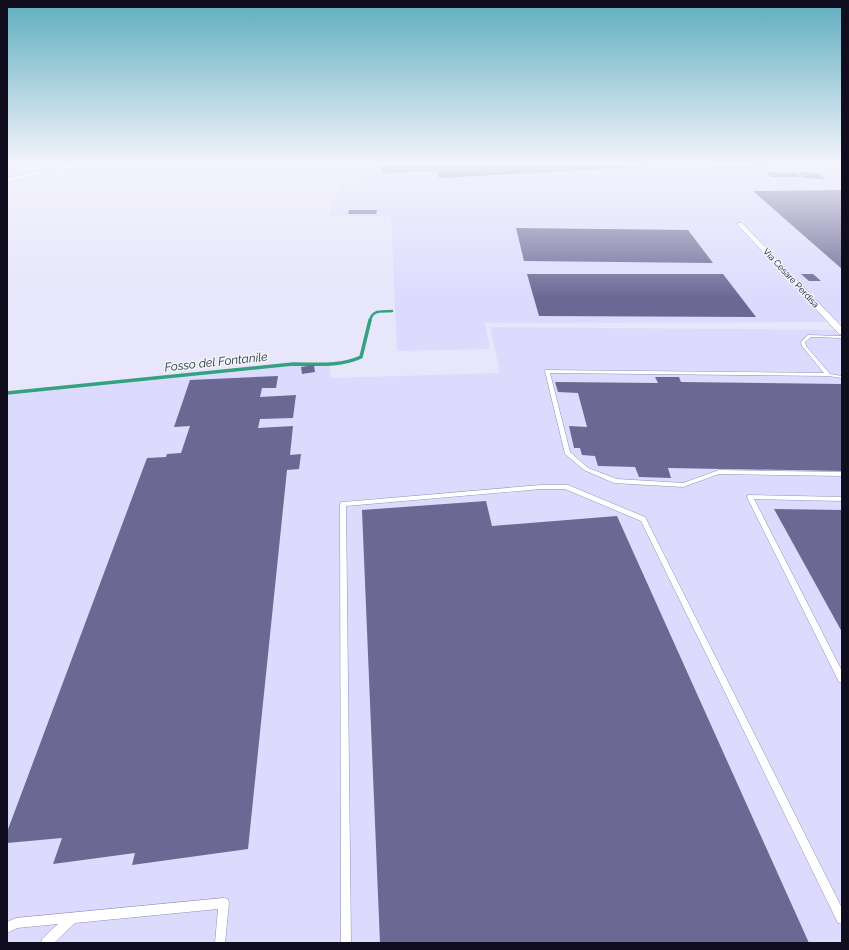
<svg xmlns="http://www.w3.org/2000/svg" width="849" height="950" viewBox="0 0 849 950" font-family="Raleway,sans-serif">
  <style>
    .built { fill: #dcdbfe }
    .lines { fill: none; stroke-linecap: round; stroke-linejoin: round }
    .stream-far1 { stroke: #33a27f; stroke-width: 2.5 }
    .stream { stroke: #33a27f; stroke-width: 3.5 }
    .building { fill: #6b6894 }
    .service-casing { stroke: #928fbe; stroke-width: 1 }
    .minor-casing { stroke: #928fbe; stroke-width: 1 }
    .tertiary-casing { stroke: #928fbe; stroke-width: 1 }
    .service { fill: #fff; fill-rule: evenodd }
    .minor { fill: #fff; fill-rule: evenodd }
    .tertiary { fill: #fff; fill-rule: evenodd }
    .labels { text-anchor: middle; dominant-baseline: central; stroke-width: 3; stroke-linejoin: round; paint-order: stroke }
    .far-street-label { font-size: 9px; fill: #0f0d1e; stroke: #f4f4ff }
    .water-label { font-size: 12px; font-style: italic; fill: #20382e; stroke: #f4f4ff }
  </style>
  <rect width="100%" height="100%" fill="#e7e6fa"/>
  <!-- built -->
  <path class="built" d="M 355,165 L 842,165 L 842,322 L 485,323 L 490,349 L 397,351 L 391,217 L 329,216 L 342,183 L 361,183 L 360,172 Z
    M 490,327 L 842,330 L 842,943 L 7,943 L 7,391 L 329,362 L 331,378 L 500,373 Z"/>
  <g class="lines">
    <!-- stream-far1 -->
    <path class="stream-far1" d="M 370,321 C 372,309 382,312 392,311"/>
    <!-- stream -->
    <path class="stream" d="M 7,393 L 293,364 C 316,364 339,367 361,357 L 370,320"/>
  </g>
  <!-- building -->
  <path class="building" d="M 379,165 L 644,165 L 647,167 L 439,178 L 437,171 L 382,173 Z
    M 709,165 L 763,165 L 763,167 L 713,168 Z
    M 766,172 L 796,173 L 801,177 L 771,177 Z
    M 798,172 L 818,173 L 825,179 L 804,178 Z
    M 842,190 L 842,269 L 753,191 Z
    M 349,210 L 377,210 L 376,214 L 348,214 Z
    M 516,228 L 688,230 L 713,263 L 524,261 Z
    M 527,274 L 723,274 L 756,317 L 539,316 Z
    M 801,274 L 813,274 L 821,281 L 809,281 Z
    M 314,365 L 315,372 L 302,374 L 301,367 Z
    M 278,376 L 276,388 L 262,388 L 260,397 L 296,395 L 293,418 L 260,419 L 258,428 L 293,426 L 290,455 L 301,454 L 299,469 L 287,470 L 248,849 L 132,865 L 135,853 L 53,864 L 62,838 L 7,843 L 7,832 L 147,458 L 166,457 L 167,454 L 181,453 L 190,426 L 174,427 L 190,380 Z
    M 655,377 L 679,377 L 681,382 L 842,384 L 842,471 L 668,468 L 671,478 L 639,477 L 635,467 L 598,466 L 595,456 L 582,455 L 580,448 L 574,448 L 569,426 L 587,427 L 578,393 L 558,392 L 555,382 L 658,383 Z
    M 486,501 L 492,526 L 617,516 L 809,943 L 380,943 L 362,510 Z
    M 774,509 L 842,510 L 842,632 Z"/>
  <g class="lines">
    <defs>
      <path id="service" d="M 808,335 L 842,336 L 842,338 L 811,337 L 805,342 L 806,346 L 830,374 L 842,376 L 842,378 L 828,376 L 550,373 L 570,452 L 588,468 L 617,479 L 683,483 L 719,470 L 842,472 L 842,476 L 719,474 L 683,487 L 614,483 L 584,470 L 565,454 L 545,371 L 545,370 L 824,373 L 802,346 L 801,342 Z
        M 541,485 L 568,485 L 645,517 L 842,908 L 842,924 L 838,923 L 641,521 L 565,489 L 541,489 L 346,506 L 351,943 L 341,943 L 340,504 L 341,502 L 343,502 Z
        M 748,495 L 842,497 L 842,501 L 754,499 L 842,671 L 842,683 L 839,682 L 747,497 Z
        M 224,898 L 228,899 L 229,903 L 225,943 L 215,943 L 218,909 L 75,923 L 54,943 L 41,943 L 42,939 L 58,924 L 17,928 L 7,933 L 7,922 L 16,918 Z"/>
      <path id="minor" d="M 7,165 L 13,165 L 7,168 Z
        M 738,223 L 742,223 L 842,327 L 842,335 L 839,334 L 738,225 Z"/>
      <path id="tertiary" d="M 69,165 L 84,165 L 7,182 L 7,178 Z"/>
    </defs>
    <!-- service casing -->
    <use href="#service" class="service-casing"/>
    <!-- minor casing -->
    <use href="#minor" class="minor-casing"/>
    <!-- tertiary casing -->
    <use href="#tertiary" class="tertiary-casing"/>
    <!-- service -->
    <use href="#service" class="service"/>
    <!-- minor -->
    <use href="#minor" class="minor"/>
    <!-- tertiary -->
    <use href="#tertiary" class="tertiary"/>
  </g>
  <!-- sky -->
  <linearGradient id="sky" x2="0" y2="1"><stop stop-color="#5fadbe"/><stop offset="0.55" stop-color="#f4f4fd"/><stop offset="1" stop-color="#f4f4fd" stop-opacity="0"/></linearGradient>
  <rect width="849" height="298" fill="url(#sky)"/>
  <g class="labels">
    <!-- far-street labels -->
    <g class="far-street-label">
      <text transform="translate(791 278) rotate(47)">Via Cesare Perdisa</text>
    </g>
    <!-- water labels -->
    <g class="water-label">
      <text transform="translate(216 362) rotate(-6)">Fosso del Fontanile</text>
    </g>
  </g>
  <!-- border -->
  <rect width="849" height="950" fill="none" stroke="#0f0d1e" stroke-width="16"/>
</svg>
